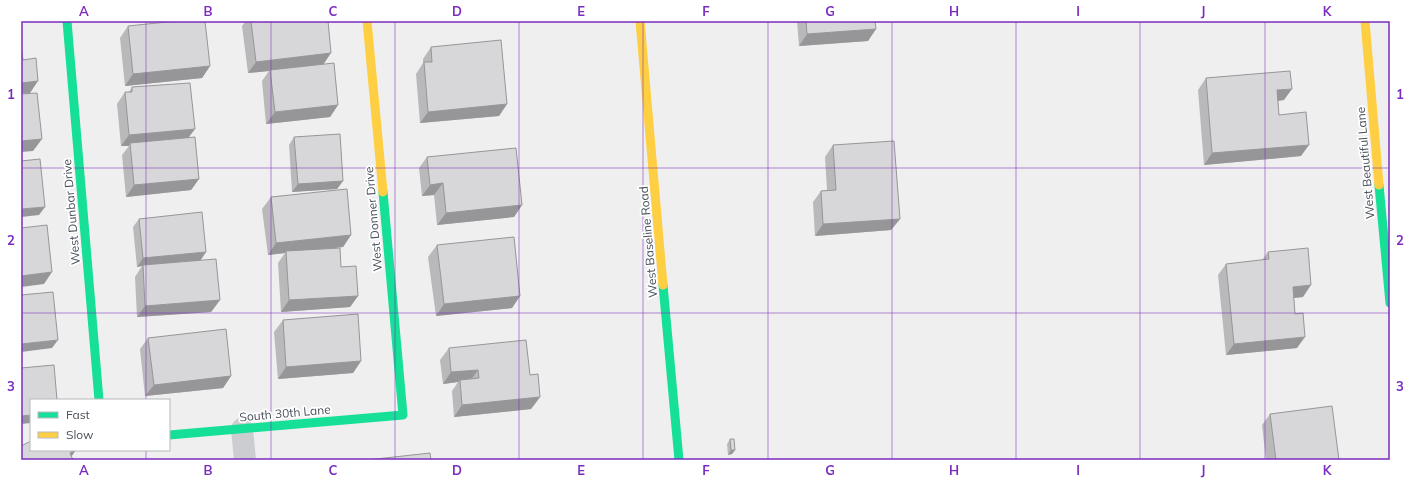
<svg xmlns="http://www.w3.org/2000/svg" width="1411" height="481" viewBox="0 0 1411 481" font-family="Mulish,sans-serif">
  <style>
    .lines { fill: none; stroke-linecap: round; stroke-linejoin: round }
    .street { stroke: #cbcdd0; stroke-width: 22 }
    .fast { stroke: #16e098; stroke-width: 9 }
    .slow { stroke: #ffcf43; stroke-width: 9 }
    .wall { fill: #b9b9bb }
    .shaded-wall { fill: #969698 }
    .building { fill: #d7d7d9; stroke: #969698 }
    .grid { fill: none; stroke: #7b2cbf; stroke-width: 1; stroke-opacity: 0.55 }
    .labels { text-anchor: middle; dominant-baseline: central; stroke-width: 3.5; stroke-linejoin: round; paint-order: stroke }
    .street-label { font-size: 12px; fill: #48505a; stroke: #fff }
    .neatline { fill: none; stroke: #7b2cbf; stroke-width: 1.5 }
    .grid-label { font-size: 13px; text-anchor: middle; font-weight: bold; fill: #7b2cbf }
  </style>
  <rect width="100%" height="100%" fill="#f0efef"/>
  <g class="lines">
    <!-- street -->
    <path class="street" d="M 242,429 L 245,460"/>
    <!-- fast -->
    <path class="fast" d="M 67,21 L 99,400
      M 1379,185 L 1390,303
      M 663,285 L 679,460
      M 169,435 L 403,415 L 383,192"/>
    <!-- slow -->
    <path class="slow" d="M 367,21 L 383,192
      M 640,21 L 663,285
      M 1365,21 L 1379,185"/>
  </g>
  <!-- wall -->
  <path class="wall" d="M 246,21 L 328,21 L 324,64 L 338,105 L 330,117 L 266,124 L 262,81 L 269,71 L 248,73 L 242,26 Z
    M 797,21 L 875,21 L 876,29 L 868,41 L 799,46 Z
    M 128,26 L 210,66 L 202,78 L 125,86 L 120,38 Z
    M 431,47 L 507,104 L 499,116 L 420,123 L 416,74 L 423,63 L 423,59 Z
    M 1206,78 L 1284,100 L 1278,101 L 1279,115 L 1301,156 L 1204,165 L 1198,90 Z
    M 132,87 L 189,138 L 199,179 L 191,190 L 126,197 L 122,155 L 129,146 L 121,146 L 117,104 L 125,92 L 129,92 Z
    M 294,137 L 343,181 L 337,189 L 292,192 L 289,145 Z
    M 833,145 L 900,219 L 891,230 L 815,236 L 813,202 L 821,191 L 827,190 L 825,157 Z
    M 427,157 L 522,205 L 514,217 L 437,225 L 434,195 L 422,196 L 419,168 Z
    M 271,197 L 351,235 L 343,247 L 322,249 L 341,267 L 358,296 L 350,307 L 281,312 L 278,263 L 285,253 L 268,255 L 262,209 Z
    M 139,219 L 206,252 L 200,261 L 220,300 L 211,312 L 137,317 L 135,277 L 142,266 L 137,267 L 133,227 Z
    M 437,245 L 520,296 L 512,308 L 436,316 L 428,257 Z
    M 1268,252 L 1303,297 L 1294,298 L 1297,348 L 1226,355 L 1218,275 L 1226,264 L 1262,260 Z
    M 283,320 L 361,361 L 353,373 L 278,379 L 274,332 Z
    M 148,338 L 231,376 L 223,388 L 145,396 L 140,349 Z
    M 449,348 L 540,397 L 531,409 L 454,417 L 452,391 L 458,382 L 443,384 L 440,360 Z
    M 1270,414 L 1339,460 L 1266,460 L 1262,425 Z
    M 730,439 L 735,450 L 732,454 L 728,455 L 727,444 Z"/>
  <!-- shaded-wall -->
  <path class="shaded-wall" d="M 876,29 L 868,41 L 799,46 L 807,34 Z
    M 331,53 L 323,65 L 270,70 L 269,71 L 248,73 L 256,62 Z
    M 210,66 L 202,78 L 125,86 L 133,74 Z
    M 38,81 L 30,93 L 21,94 L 21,83 Z
    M 1292,89 L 1284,100 L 1268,102 L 1277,90 Z
    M 507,104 L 499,116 L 420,123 L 428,112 Z
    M 338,105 L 330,117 L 266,124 L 275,112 Z
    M 195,129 L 186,141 L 130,143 L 129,146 L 121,146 L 129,135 Z
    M 42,139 L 33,151 L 21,152 L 21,141 Z
    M 1309,145 L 1301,156 L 1204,165 L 1212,153 Z
    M 199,179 L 191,190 L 126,197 L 134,185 Z
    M 343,181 L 337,189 L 292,192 L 298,184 Z
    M 443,183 L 434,195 L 422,196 L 430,185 Z
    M 522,205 L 514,217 L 437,225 L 446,213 Z
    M 45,207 L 39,215 L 21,217 L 21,209 Z
    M 900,219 L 891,230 L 815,236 L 823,224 Z
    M 351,235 L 343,247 L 286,253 L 286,251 L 285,253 L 268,255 L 276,243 Z
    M 206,252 L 200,261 L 143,265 L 142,266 L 137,267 L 143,258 Z
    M 52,272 L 44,284 L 21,287 L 21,276 Z
    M 1311,285 L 1303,297 L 1284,299 L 1293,287 Z
    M 358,296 L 350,307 L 281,312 L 289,300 Z
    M 520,296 L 512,308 L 436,316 L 444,304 Z
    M 220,300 L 211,312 L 137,317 L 145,306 Z
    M 1305,337 L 1297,348 L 1226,355 L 1234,344 Z
    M 58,340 L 52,348 L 21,352 L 21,344 Z
    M 361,361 L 353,373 L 278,379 L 286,367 Z
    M 478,370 L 470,381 L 460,380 L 458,382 L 443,384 L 451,372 Z
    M 231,376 L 223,388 L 145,396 L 154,385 Z
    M 540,397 L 531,409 L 454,417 L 462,405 Z
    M 31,415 L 31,423 L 21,424 L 21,416 Z
    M 74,450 L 76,450 L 69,460 L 70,453 Z
    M 731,450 L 735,450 L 732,454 L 728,455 Z"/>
  <!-- building -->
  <path class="building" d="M 176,21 L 205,21 L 210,66 L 133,74 L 128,26 Z
    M 251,21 L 328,21 L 331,53 L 256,62 Z
    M 806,21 L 875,21 L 876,29 L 807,34 Z
    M 501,40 L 507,104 L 428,112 L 424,62 L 432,62 L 431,47 Z
    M 21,45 L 23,60 L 36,58 L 38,81 L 21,83 Z
    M 334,63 L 338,105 L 275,112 L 270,70 Z
    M 1290,71 L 1292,89 L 1277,90 L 1279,115 L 1306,112 L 1309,145 L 1212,153 L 1206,78 Z
    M 190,83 L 195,129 L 129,135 L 125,92 L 132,92 L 132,87 Z
    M 37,93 L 42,139 L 21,141 L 21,94 Z
    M 340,134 L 343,181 L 298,184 L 294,137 Z
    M 195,137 L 199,179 L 134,185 L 130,143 Z
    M 894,141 L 900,219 L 823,224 L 821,191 L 836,190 L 833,145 Z
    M 516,148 L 522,205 L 446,213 L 443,183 L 430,185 L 427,157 Z
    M 40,159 L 45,207 L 21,209 L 21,161 Z
    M 347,189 L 351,235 L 276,243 L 271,197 Z
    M 202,212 L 206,252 L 143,258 L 139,219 Z
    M 47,225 L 52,272 L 21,276 L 21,228 Z
    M 514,237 L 520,296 L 444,304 L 437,245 Z
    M 340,248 L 341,267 L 356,266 L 358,296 L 289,300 L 286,251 Z
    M 1308,248 L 1311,285 L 1293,287 L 1295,314 L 1303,313 L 1305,337 L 1234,344 L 1226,264 L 1269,259 L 1268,252 Z
    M 216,259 L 220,300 L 145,306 L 143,265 Z
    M 53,292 L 58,340 L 21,344 L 21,295 Z
    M 358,314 L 361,361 L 286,367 L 283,320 Z
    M 226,329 L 231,376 L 154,385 L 148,338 Z
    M 526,340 L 530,375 L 538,374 L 540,397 L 462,405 L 460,380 L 479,378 L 478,370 L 451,372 L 449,348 Z
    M 54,365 L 57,400 L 31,400 L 31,415 L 21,416 L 21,368 Z
    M 1332,406 L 1339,460 L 1276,460 L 1270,414 Z
    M 730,439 L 734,439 L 735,450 L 731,450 Z
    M 31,441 L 31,450 L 74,450 L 70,453 L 73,460 L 21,460 L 21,446 Z
    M 430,453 L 431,460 L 367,460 Z"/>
  <!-- grid -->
  <path class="grid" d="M 146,21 L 146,400M 271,21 L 271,460M 395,21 L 395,460M 519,21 L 519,460M 643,21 L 643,460M 768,21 L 768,460M 892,21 L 892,460M 1016,21 L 1016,460M 1140,21 L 1140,460M 1265,21 L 1265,460M 21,168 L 1390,168M 21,313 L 1390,313M 146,450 L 146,460"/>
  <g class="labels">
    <!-- street labels -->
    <g class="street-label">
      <text transform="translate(1365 163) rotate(-95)">West Beautiful Lane</text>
      <text transform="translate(71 212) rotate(-95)">West Dunbar Drive</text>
      <text transform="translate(373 219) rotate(-95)">West Donner Drive</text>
      <text transform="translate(648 242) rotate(-95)">West Baseline Road</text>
      <text transform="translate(285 413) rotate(-5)">South 30th Lane</text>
    </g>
  </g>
  <!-- border -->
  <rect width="1411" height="481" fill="none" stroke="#ffffff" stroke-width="44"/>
  <!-- legend -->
  <rect x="30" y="399" width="140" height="52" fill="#ffffff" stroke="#b6b9bd"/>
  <rect x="38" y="412" width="20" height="6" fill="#16e098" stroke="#b6b9bd"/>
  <text x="66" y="419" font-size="12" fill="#48505a">Fast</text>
  <rect x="38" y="432" width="20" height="6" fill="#ffcf43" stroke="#b6b9bd"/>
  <text x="66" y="439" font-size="12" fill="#48505a">Slow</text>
  <rect x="22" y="22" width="1367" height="437" class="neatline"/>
  <g class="grid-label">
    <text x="84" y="16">A</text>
    <text x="208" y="16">B</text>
    <text x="333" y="16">C</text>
    <text x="457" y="16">D</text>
    <text x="581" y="16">E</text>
    <text x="706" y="16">F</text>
    <text x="830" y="16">G</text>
    <text x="954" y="16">H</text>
    <text x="1078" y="16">I</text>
    <text x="1203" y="16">J</text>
    <text x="1327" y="16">K</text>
    <text x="11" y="99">1</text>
    <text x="1400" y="99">1</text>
    <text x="11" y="245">2</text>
    <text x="1400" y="245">2</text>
    <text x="11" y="391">3</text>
    <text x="1400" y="391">3</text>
    <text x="84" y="475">A</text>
    <text x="208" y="475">B</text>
    <text x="333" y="475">C</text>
    <text x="457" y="475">D</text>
    <text x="581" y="475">E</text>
    <text x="706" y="475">F</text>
    <text x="830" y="475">G</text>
    <text x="954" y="475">H</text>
    <text x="1078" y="475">I</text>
    <text x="1203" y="475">J</text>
    <text x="1327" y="475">K</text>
  </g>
</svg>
